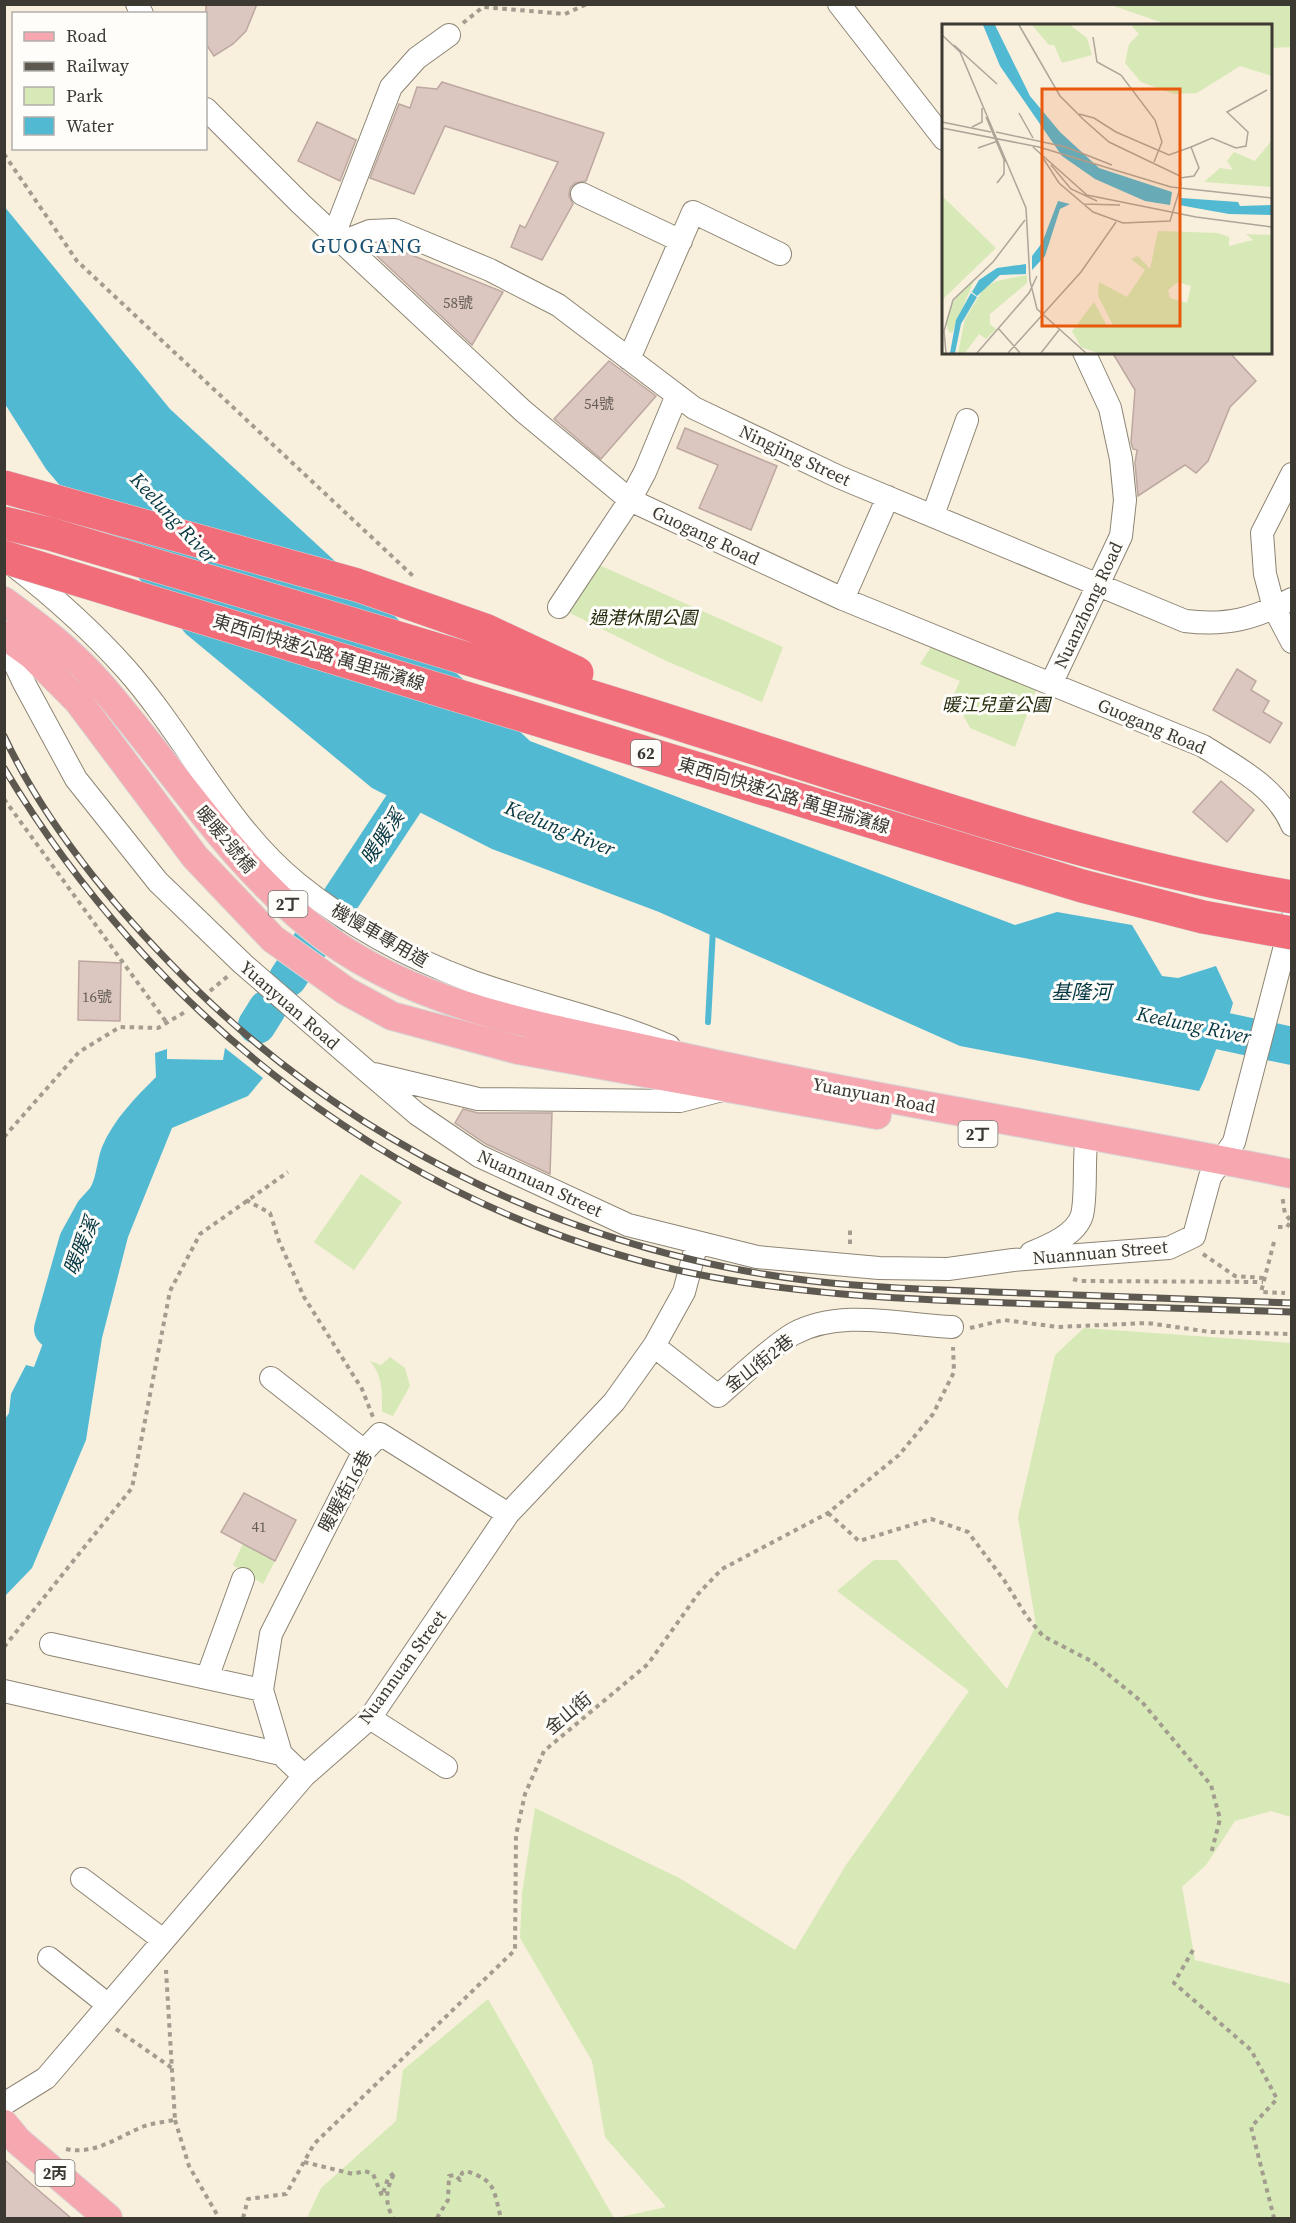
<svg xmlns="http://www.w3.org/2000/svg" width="1296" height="2223" viewBox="0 0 1296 2223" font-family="'Source Serif 4','Noto Sans TC',serif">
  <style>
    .green { fill: #d6e9b6 }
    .water { fill: #52b9d3 }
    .pier { fill: #f8efdd }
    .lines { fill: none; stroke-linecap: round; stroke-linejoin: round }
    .stream { stroke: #52b9d3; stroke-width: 6 }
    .river { stroke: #52b9d3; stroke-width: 38 }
    .building { fill: #dcc6c0; stroke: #bda7a1; stroke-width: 1.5 }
    .minor-casing { stroke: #8d8574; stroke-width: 24 }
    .major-casing { stroke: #d8d7d6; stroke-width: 30 }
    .path { stroke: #a39d90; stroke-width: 4; stroke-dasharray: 4.5 4.5; stroke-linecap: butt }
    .minor { stroke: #fff; stroke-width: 22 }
    .major { stroke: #f7a7af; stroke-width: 28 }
    .rail-casing { stroke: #5d5950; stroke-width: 7 }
    .rail { stroke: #fffdfa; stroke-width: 4.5; stroke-dasharray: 14; stroke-linecap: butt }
    .highway-bridge-casing { stroke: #d8d7d6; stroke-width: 34; stroke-linecap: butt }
    .highway-bridge { stroke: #f16d7a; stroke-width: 33 }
    .labels { text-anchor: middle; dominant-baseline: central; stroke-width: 6; stroke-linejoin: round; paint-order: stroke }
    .number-label { font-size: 15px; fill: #645c56 }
    .shield { fill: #fffdfa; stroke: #76746e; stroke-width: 1.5 }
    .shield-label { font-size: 16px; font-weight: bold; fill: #3c3932 }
    .street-label { font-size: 18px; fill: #3c3932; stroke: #fffdfa }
    .park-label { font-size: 18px; font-style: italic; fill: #242d0e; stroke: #fffdfa }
    .water-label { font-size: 20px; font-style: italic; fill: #053742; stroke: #fffdfa }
    .quarter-label { font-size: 21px; letter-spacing: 1.5px; fill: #1a5274; stroke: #fffdfa }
    .inset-road { fill: none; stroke: #ada699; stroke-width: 1.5 }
    .view { fill: #e8590c; fill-opacity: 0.15; stroke: #e8590c; stroke-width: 3 }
    .inset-edge { fill: none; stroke: #3c3932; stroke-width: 3 }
  </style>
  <rect width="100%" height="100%" fill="#f8efdd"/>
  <!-- green -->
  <path class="green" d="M 1111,5 L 1291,5 L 1291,47 L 1271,48 L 1270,26 L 1169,25 Z
    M 599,565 L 783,647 L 762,702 L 664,660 L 568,612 Z
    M 933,644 L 1038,685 L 1015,747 L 970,728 L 953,696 L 960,681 L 920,664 Z
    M 361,1174 L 402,1202 L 354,1270 L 314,1242 Z
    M 1084,1328 L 1291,1343 L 1291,1817 L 1271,1811 L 1235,1821 L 1206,1865 L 1182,1887 L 1195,1960 L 1291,1984 L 1291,2218 L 616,2218 L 666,2207 L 605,2137 L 592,2061 L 520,1938 L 522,1894 L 535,1808 L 681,1879 L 795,1950 L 846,1865 L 969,1691 L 837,1591 L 874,1560 L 897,1560 L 1007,1689 L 1036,1625 L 1018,1517 L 1055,1355 Z
    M 390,1357 L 405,1368 L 410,1386 L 393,1416 L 382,1412 C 382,1392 383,1376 370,1361 L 381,1365 Z
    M 243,1544 L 275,1561 L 263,1584 L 233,1565 Z
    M 488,1999 L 614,2218 L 307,2218 L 321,2188 L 396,2121 L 403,2070 Z"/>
  <!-- water -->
  <path class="water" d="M 4,206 L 170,409 L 530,741 L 1015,925 L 1057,912 L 1132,925 L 1162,976 L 1178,978 L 1216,966 L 1233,1003 L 1220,1049 L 1199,1091 L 960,1046 L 659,912 L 492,849 L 372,788 L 186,634 L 46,469 L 5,404 Z
    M 225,1048 L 263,1078 L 248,1096 L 172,1128 L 128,1237 L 102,1338 L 86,1440 L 32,1568 L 5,1596 L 5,1419 L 9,1413 L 11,1394 L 26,1365 L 34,1367 L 90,1219 L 86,1195 C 97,1181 96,1163 102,1147 C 114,1119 135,1098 156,1077 L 155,1053 L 167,1049 L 167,1059 L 223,1060 Z"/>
  <!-- pier -->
  <path class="pier" d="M 1235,1000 L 1236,1004 L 1222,1050 L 1202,1092 L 1199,1094 Z
    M 1292,1047 L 1291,1078 L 1288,1092 L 1279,1091 L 1277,1087 Z"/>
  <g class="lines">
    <!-- stream -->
    <path class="stream" d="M 708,1022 L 713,929"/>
    <!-- river -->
    <path class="river" d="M 340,900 L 424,773
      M 288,978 L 327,919
      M 1176,1021 L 1292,1046
      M 257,1025 L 267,1009
      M 53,1329 L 78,1241 L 94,1212 L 123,1180"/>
  </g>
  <!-- building -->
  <path class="building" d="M 206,4 L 257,4 L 246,31 L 233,44 L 214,56 L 206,44 Z
    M 442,82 L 604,133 L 586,181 L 575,183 L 570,188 L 569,196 L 573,204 L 542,260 L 511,247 L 520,225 L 525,228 L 558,162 L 445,126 L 414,194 L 370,178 L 399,104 L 410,108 L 417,87 L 437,89 Z
    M 317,122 L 356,140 L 340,181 L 298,161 Z
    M 387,245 L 503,292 L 472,345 L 377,256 Z
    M 1112,352 L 1229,352 L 1256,381 L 1230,407 L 1208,461 L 1196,473 L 1185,465 L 1138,496 L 1135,463 L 1137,450 L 1133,449 L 1131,442 L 1135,390 Z
    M 609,361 L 656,396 L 601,459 L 554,419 Z
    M 685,428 L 777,466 L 751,530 L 699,508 L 718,465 L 677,448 Z
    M 1237,669 L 1256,681 L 1251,690 L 1269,701 L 1263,712 L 1282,723 L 1270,743 L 1213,710 Z
    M 1221,781 L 1254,810 L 1227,842 L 1193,812 Z
    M 79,961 L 121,963 L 120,1021 L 78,1020 Z
    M 463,1109 L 478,1113 L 552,1113 L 550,1174 L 486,1144 L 455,1123 Z
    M 244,1493 L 296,1520 L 275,1561 L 221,1532 Z
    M 4,2159 L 30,2183 L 71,2218 L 4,2218 Z"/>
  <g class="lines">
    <defs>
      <path id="minor" d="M 137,4 L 142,14
        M 839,4 L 944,139
        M 206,109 L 301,204 L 523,411 L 630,500 L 843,599 L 1203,746 C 1235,766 1277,788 1292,825
        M 582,194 L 681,241
        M 334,235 L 391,87 L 417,58 L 449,35
        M 342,242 L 370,231 L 394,230 L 490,270 L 558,305 L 694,408 L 839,477 L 1185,621 C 1228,626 1253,619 1292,599
        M 629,359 L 693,212 L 780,254
        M 1292,474 L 1262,533 L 1265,574 L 1274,608 L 1292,642
        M 933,515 L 967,420
        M 13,565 C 53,596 93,632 126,669 C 187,738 226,826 298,884 C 350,926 409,958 471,981 C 537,1005 605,1018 669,1046
        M 843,599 L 888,497
        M 559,607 L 630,500 L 645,472 L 677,395
        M 4,641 L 24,683 L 76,779 L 158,882 L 243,964 L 369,1073 L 417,1114 L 479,1156 L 628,1225 L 757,1257 L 879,1268 L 948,1269 L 1013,1260 L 1169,1248 L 1194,1236 L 1210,1177 L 1234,1142 L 1292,919
        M 1051,684 L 1121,536 L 1125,500 L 1121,459 L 1110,408 L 1084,352
        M 374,1074 L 478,1099 L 680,1101 L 726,1089
        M 1031,1253 C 1048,1246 1076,1235 1082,1215 C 1087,1195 1083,1158 1087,1135
        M 654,1346 L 718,1396 C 738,1379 771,1347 793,1334 C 841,1308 901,1325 952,1327
        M 271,1378 L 364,1451
        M 51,1644 L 262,1690
        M 207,1678 L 243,1579
        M 4,1691 L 281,1754
        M 370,1718 L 446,1767
        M 304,1776 L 281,1754 L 262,1690 L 271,1634 L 364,1451 L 380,1434 L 508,1514
        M 82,1879 L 163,1940
        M 49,1958 L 107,2004
        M 4,2104 L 46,2078 L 304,1776 L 370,1718 L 508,1514 L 614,1402 L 654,1346 L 684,1292 L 697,1243"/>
      <path id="major" d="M 4,601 C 38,626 71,651 99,683 C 175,770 234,871 329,940 C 428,1011 553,1028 669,1054 C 875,1100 1084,1132 1292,1174
        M 4,635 L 32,655 L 78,701 L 195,857 L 273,939 L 346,991 L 392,1016 L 518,1050 L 877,1115
        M 4,2124 L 18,2141 L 108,2218"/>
    </defs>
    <!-- minor casing -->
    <use href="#minor" class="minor-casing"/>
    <!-- major casing -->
    <use href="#major" class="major-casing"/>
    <!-- path -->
    <path class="path" d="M 463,23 L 483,7 L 565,14 L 587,4
      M 4,154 L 77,261 L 413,576
      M 4,799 L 167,1023
      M 210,991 L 228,976
      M 4,1137 L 79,1052 L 120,1027 L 158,1028 L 185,1012
      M 246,1200 L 270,1213 L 279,1241 L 304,1297 L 362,1389 L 373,1417
      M 1278,1227 L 1287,1227 L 1291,1221 L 1285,1214 L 1282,1195
      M 1274,1242 L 1261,1292 L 1285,1293
      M 850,1244 L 850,1228
      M 1203,1254 L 1235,1276 L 1264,1278
      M 1073,1279 L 1080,1281 L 1263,1282
      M 970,1328 L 1004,1320 L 1058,1327 L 1147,1323 L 1211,1332 L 1292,1334
      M 828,1513 L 859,1541 L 931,1519 L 968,1532 L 1004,1580 L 1027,1617 L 1043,1636 L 1093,1662 L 1142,1702 L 1211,1785 L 1220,1819 L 1211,1854
      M 4,1647 L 132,1488 L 170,1291 L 200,1234 L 288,1172
      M 1193,1950 L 1174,1983 L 1251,2050 L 1277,2099 L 1251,2127 L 1274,2218
      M 116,2029 L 172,2068
      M 175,2120 L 189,2166 L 219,2218
      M 66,2149 C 95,2155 116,2138 142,2127 C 152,2123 164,2122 175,2120 L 166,1970
      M 304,2162 L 353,2174 L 365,2171 L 373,2174 L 382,2196 L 388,2178 L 395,2172 C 386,2189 384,2201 393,2218
      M 243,2218 L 248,2199 L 286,2194 L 314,2144 L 515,1950 L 516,1835 L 525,1794 L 544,1751 L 648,1664 L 698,1594 L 722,1569 L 828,1513 L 899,1455 L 933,1414 L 954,1372 L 953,1347
      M 437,2218 L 448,2200 L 449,2176 L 455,2175 L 460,2180 L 462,2173 L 466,2171 C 497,2181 493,2190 501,2218"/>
    <!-- minor -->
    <use href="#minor" class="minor"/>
    <!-- major -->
    <use href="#major" class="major"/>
    <defs>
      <path id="rail" d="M 4,736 C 48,830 125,920 199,992 C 364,1151 584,1254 812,1281 C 882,1289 952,1290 1022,1293 C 1112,1296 1202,1300 1292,1303
        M 4,768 C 152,1015 394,1205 677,1270 C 786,1294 898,1299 1009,1303 C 1103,1306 1197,1309 1292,1312"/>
    </defs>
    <!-- rail casing -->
    <use href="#rail" class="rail-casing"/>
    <!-- rail -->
    <use href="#rail" class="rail"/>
    <defs>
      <path id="highway-bridge" d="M 4,487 L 357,585 L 485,630 L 577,673
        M 4,523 L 50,534 C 264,598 478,660 691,728 C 889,790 1087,862 1292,897
        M 4,557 L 1082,886 L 1203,917 L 1292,933"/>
    </defs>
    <!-- highway-bridge casing -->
    <use href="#highway-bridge" class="highway-bridge-casing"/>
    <!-- highway-bridge -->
    <use href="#highway-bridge" class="highway-bridge"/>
  </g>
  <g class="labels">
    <!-- number labels -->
    <g class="number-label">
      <text x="458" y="302">58號</text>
      <text x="599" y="403">54號</text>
      <text x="97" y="996">16號</text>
      <text x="259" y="1526">41</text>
    </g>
    <!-- shield labels -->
    <g class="shield">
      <rect x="631" y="740" width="30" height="26" rx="4.5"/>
      <rect x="268.5" y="891" width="39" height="26" rx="4.5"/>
      <rect x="958.5" y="1121" width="39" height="26" rx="4.5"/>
      <rect x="35.5" y="2160" width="39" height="26" rx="4.5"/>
    </g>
    <g class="shield-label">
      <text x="646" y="753">62</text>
      <text x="288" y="904">2丁</text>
      <text x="978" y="1134">2丁</text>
      <text x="55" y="2173">2丙</text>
    </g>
    <!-- street labels -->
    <g class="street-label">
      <text transform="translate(795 455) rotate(25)">Ningjing Street</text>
      <text transform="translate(706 535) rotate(25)">Guogang Road</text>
      <text transform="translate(1088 605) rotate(-65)">Nuanzhong Road</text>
      <text transform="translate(319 652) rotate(17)">東西向快速公路 萬里瑞濱線</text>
      <text transform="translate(1152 726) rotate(23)">Guogang Road</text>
      <text transform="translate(784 795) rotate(17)">東西向快速公路 萬里瑞濱線</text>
      <text transform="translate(226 839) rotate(50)">暖暖2號橋</text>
      <text transform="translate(380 935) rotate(30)">機慢車專用道</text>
      <text transform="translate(290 1005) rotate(41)">Yuanyuan Road</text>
      <text transform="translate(874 1095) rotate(11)">Yuanyuan Road</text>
      <text transform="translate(540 1183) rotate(25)">Nuannuan Street</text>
      <text transform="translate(1100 1252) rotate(-5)">Nuannuan Street</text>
      <text transform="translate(759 1363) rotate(-38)">金山街2巷</text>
      <text transform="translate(345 1491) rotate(-61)">暖暖街16巷</text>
      <text transform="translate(402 1667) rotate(-54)">Nuannuan Street</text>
      <text transform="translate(568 1713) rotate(-40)">金山街</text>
    </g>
    <!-- park labels -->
    <g class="park-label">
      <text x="643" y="617">過港休閒公園</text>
      <text x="996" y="704">暖江兒童公園</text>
    </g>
    <!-- water labels -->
    <g class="water-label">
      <text transform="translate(174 518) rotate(47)">Keelung River</text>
      <text transform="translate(560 828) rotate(22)">Keelung River</text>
      <text transform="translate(382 837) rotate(-56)">暖暖溪</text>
      <text x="1081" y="992">基隆河</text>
      <text transform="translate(1194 1025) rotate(12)">Keelung River</text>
      <text transform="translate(81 1246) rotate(-67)">暖暖溪</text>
    </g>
    <!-- quarter labels -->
    <g class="quarter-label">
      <text x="367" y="245">GUOGANG</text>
    </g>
  </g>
  <!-- overview -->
  <g transform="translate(942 24)">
    <rect width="330" height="330" fill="#f8efdd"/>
    <path d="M 90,1 L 128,1 L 145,14 L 150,31 L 120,39 L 112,21 L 107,21 ZM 189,1 L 330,1 L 330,52 L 298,42 L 255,69 L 232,70 L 199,58 L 183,39 L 187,20 L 197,10 ZM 330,116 L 330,163 L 262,158 L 278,144 L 291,146 L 285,137 L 292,128 L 313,137 ZM 0,172 L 54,224 L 0,276 ZM 216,207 L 276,209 L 287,213 L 287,222 L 311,216 L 304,210 L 330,211 L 330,329 L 156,329 L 139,323 L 130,307 L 152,278 L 165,302 L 171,301 L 156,272 L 157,258 L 185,273 L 203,246 L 189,235 L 196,232 L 208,245 ZM 236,258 L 249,262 L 245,279 L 228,274 L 226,266 ZM 85,251 L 85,259 L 48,290 L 48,300 L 54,305 L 44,315 L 37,310 L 23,329 L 16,329 L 23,295 L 42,264 L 55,257 ZM 33,254 L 10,309 L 7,308 L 4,299 L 11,278 Z" fill="#d6e9b6" fill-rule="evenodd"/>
    <path d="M 41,1 L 53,1 L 88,72 L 118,108 L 157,144 L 230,168 L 228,181 L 203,177 L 153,155 L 120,132 L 58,42 ZM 239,174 L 296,178 L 298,182 L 330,181 L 330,191 L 287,190 L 237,181 ZM 116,177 L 128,180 L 118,185 L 103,232 L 90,246 L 90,232 L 100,219 ZM 84,240 L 84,250 L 58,251 L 35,272 L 30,268 L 37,256 L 55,244 ZM 29,269 L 35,273 L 19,300 L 13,329 L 8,329 L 14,296 Z" fill="#52b9d3"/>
    <path class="inset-road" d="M 77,1 L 118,72 L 142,96 L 167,118 L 238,152 L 239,161 L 228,197 L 181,199 L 151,188 L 117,159 L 101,134M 0,11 L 18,28 L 84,184 L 88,257 L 95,285 L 144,329M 151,13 L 155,38 L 179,51 L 213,96 L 220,118 L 212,138M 12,21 L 55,60M 77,89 L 91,114M 137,90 L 152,94 L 174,108 L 227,131 L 249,123M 44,93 L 63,138M 0,98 L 49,108M 30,103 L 40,98 L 40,84M 0,104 L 97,123 L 229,163 L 330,174M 54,108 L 124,123 L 170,141M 91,123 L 145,171 L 254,193 L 330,203M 36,124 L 56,117M 109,141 L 129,165 L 155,177M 238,154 L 252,152 L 257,144 L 249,123 L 270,114 L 294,124 L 304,122 L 306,108 L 285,88 L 325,66M 55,159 L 62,150 L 62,135M 141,180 L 178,181M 56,304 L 78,329M 4,329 L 2,307 L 11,276 L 51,238 L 83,196M 35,329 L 87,269 L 95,252M 66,329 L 139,248 L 174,198M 99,329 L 117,306"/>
    <path class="view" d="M 100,65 L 238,65 L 238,302 L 100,302 Z"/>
    <rect width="330" height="330" class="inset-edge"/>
  </g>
  <!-- border -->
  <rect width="1296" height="2223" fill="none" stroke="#3c3932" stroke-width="12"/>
  <!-- legend -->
  <rect x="12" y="12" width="195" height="138" fill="#fffdfa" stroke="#b1afaa" stroke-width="1.5"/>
  <rect x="24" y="32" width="30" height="9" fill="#f7a7af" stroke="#b1afaa" stroke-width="1.5"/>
  <text x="66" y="42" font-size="18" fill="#3c3932">Road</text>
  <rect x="24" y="62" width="30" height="9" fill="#5d5950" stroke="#b1afaa" stroke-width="1.5"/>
  <text x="66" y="72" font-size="18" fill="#3c3932">Railway</text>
  <rect x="24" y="87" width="30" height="18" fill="#d6e9b6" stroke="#b1afaa" stroke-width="1.5"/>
  <text x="66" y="102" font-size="18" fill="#3c3932">Park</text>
  <rect x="24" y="117" width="30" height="18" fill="#52b9d3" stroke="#b1afaa" stroke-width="1.5"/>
  <text x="66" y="132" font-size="18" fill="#3c3932">Water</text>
</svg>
